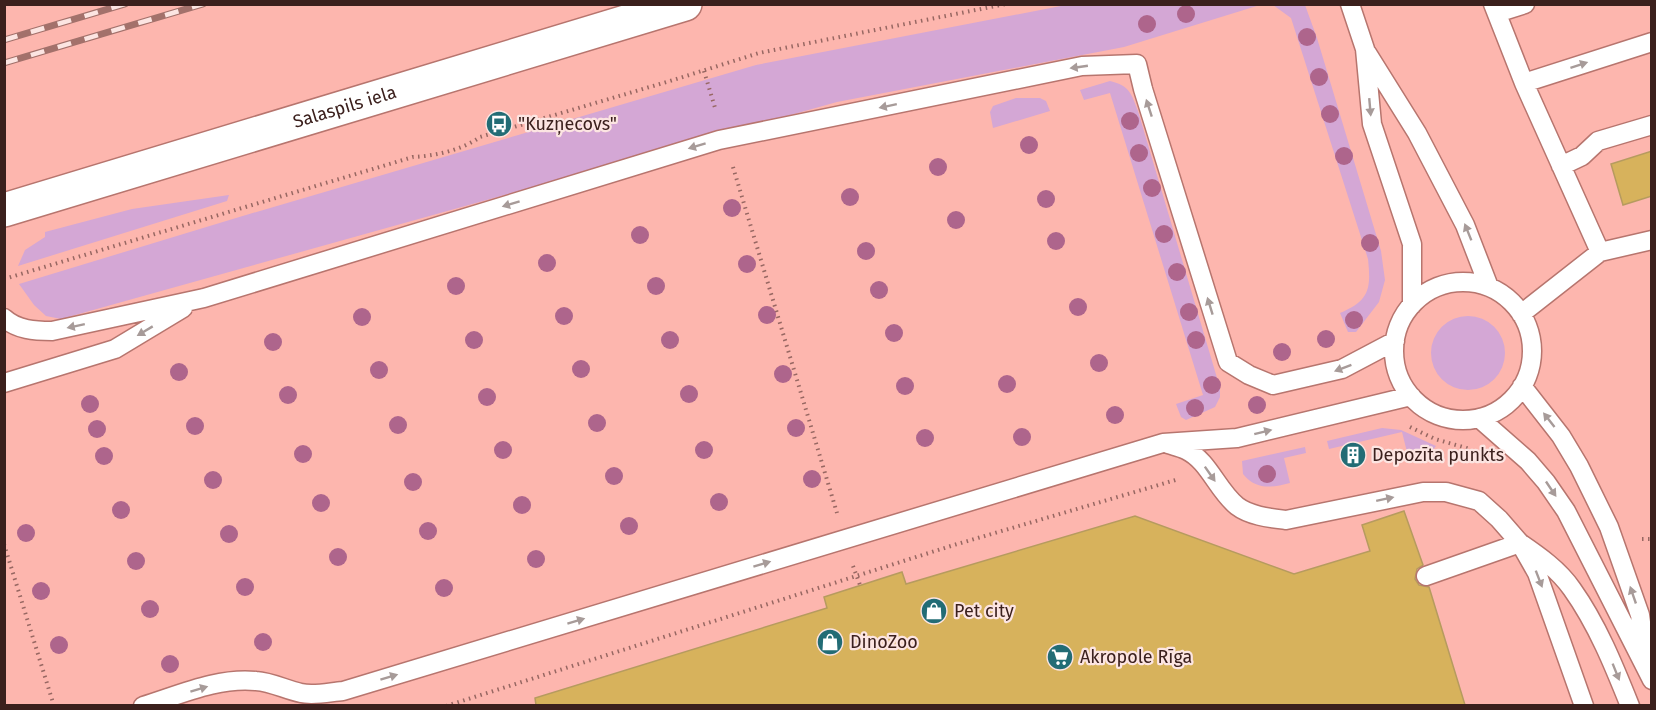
<svg xmlns="http://www.w3.org/2000/svg" width="1656" height="710" viewBox="0 0 1656 710" font-family="'Fira Sans',sans-serif">
  <style>
    .green { fill: #d4a7d5 }
    .building { fill: #d7b25c; stroke: #b69b5f; stroke-width: 1.5 }
    .lines { fill: none; stroke-linecap: round; stroke-linejoin: round }
    .service-casing { stroke: #b7756e; stroke-width: 21 }
    .tertiary-casing { stroke: #b7756e; stroke-width: 36 }
    .path { stroke: #976762; stroke-width: 4; stroke-dasharray: 1.5 4.5; stroke-linecap: butt }
    .service { stroke: #fff; stroke-width: 18 }
    .tertiary { stroke: #fff; stroke-width: 33 }
    .rail-casing { stroke: #a3716b; stroke-width: 7 }
    .rail { stroke: #fce5e2; stroke-width: 4.5; stroke-dasharray: 14; stroke-linecap: butt }
    .tree { fill: #ae658c }
    .oneway { fill: #a79b99 }
    .labels { text-anchor: middle; dominant-baseline: central; stroke-width: 4.5; stroke-linejoin: round; paint-order: stroke }
    .street-label { font-size: 18px; fill: #3b201d; stroke: #fce5e2 }
    .poi-label { font-size: 18px; fill: #3b201d; stroke: #fce5e2; text-anchor: start }
  </style>
  <rect width="100%" height="100%" fill="#fdb6ae"/>
  <!-- green -->
  <path class="green" d="M 1066,5 L 1260,5 L 1124,47 L 837,102 L 61,319 L 46,316 L 34,305 L 19,284 L 236,218 L 756,65 Z
    M 1273,5 L 1305,5 L 1317,38 L 1381,251 L 1385,280 L 1379,302 L 1356,332 L 1348,332 L 1340,313 C 1370,301 1371,288 1368,259 L 1291,18 Z
    M 1110,81 C 1130,86 1131,93 1138,111 L 1220,388 L 1220,397 L 1215,407 L 1186,420 L 1181,417 L 1176,404 L 1203,395 L 1110,93 L 1084,100 L 1080,90 Z
    M 1016,98 L 1040,98 L 1046,101 L 1050,111 L 993,128 L 990,112 L 993,106 Z
    M 229,195 L 227,201 L 18,266 L 25,250 L 45,237 L 45,232 L 132,209 Z
    M1431 353a37 37 0 1 1 74 0a37 37 0 1 1-74 0Z
    M 1382,428 L 1401,430 L 1436,446 L 1433,450 L 1408,456 L 1402,432 L 1329,449 L 1327,441 Z
    M 1305,447 L 1306,453 L 1284,458 L 1290,483 C 1271,488 1256,490 1243,474 L 1242,461 Z"/>
  <!-- building -->
  <path class="building" d="M 1652,151 L 1652,196 L 1623,205 L 1611,164 Z
    M 1404,511 L 1423,565 L 1417,569 L 1415,579 L 1419,585 L 1429,587 L 1465,705 L 536,705 L 535,698 L 827,608 L 824,597 L 902,572 L 906,584 L 1135,516 L 1294,574 L 1370,551 L 1362,525 Z"/>
  <g class="lines">
    <defs>
      <path id="service" d="M 1350,4 L 1365,49 L 1372,124 L 1412,244 L 1412,305
        M 1493,4 L 1524,83 L 1600,252 L 1652,240
        M 1497,13 L 1525,4
        M 1367,53 L 1417,133 L 1465,225 L 1489,287
        M 1524,83 L 1652,42
        M 1561,166 L 1582,156 L 1598,141 L 1652,125
        M1394 351a69 69 0 1 1 138 0a69 69 0 1 1-138 0Z
        M 1521,314 L 1600,252
        M 4,318 C 17,330 35,331 52,331 L 204,298 L 719,140 L 1082,66 L 1137,64 L 1143,89 L 1228,362 L 1249,375 L 1273,385 L 1342,369 L 1395,341
        M 4,383 L 115,349 L 183,308
        M 1522,386 L 1561,436 L 1579,466 L 1609,527 L 1640,615 L 1646,659
        M 1479,418 L 1528,461 L 1546,482 L 1566,511 L 1652,680
        M 1168,444 C 1174,446 1180,447 1186,450 C 1209,461 1217,490 1237,506 C 1250,516 1270,518 1286,520 L 1423,492 L 1446,492 L 1479,501 L 1499,519 L 1520,543 L 1537,573 L 1584,706
        M 1426,576 L 1520,543 C 1539,556 1559,570 1572,589 C 1597,624 1614,666 1630,706
        M 143,706 C 179,695 218,677 256,681 C 272,682 286,690 301,693 C 314,696 330,692 343,691 L 1163,443 L 1237,438 L 1411,396"/>
      <g id="tertiary">
        <path id="s1" d="M 4,210 L 685,4"/>
      </g>
    </defs>
    <!-- service casing -->
    <use href="#service" class="service-casing"/>
    <!-- tertiary casing -->
    <use href="#tertiary" class="tertiary-casing"/>
    <!-- path -->
    <path class="path" d="M 704,71 L 716,111
      M 733,167 L 837,513
      M 4,279 L 413,157 C 435,156 462,150 480,137 L 670,81 L 759,53 L 1006,4
      M 1410,427 L 1435,439 L 1470,449
      M 1642,539 L 1652,539
      M 4,544 L 54,706
      M 853,566 L 860,585
      M 446,706 L 954,545 L 1179,479"/>
    <!-- service -->
    <use href="#service" class="service"/>
    <!-- tertiary -->
    <use href="#tertiary" class="tertiary"/>
    <defs>
      <path id="rail" d="M 4,40 L 125,4
        M 4,63 L 203,4"/>
    </defs>
    <!-- rail casing -->
    <use href="#rail" class="rail-casing"/>
    <!-- rail -->
    <use href="#rail" class="rail"/>
  </g>
  <!-- trees -->
  <g class="tree">
    <circle cx="1186" cy="14" r="9"/>
    <circle cx="1147" cy="24" r="9"/>
    <circle cx="1307" cy="37" r="9"/>
    <circle cx="1319" cy="77" r="9"/>
    <circle cx="1330" cy="114" r="9"/>
    <circle cx="1130" cy="121" r="9"/>
    <circle cx="1029" cy="145" r="9"/>
    <circle cx="1139" cy="153" r="9"/>
    <circle cx="1344" cy="156" r="9"/>
    <circle cx="938" cy="167" r="9"/>
    <circle cx="1152" cy="188" r="9"/>
    <circle cx="850" cy="197" r="9"/>
    <circle cx="1046" cy="199" r="9"/>
    <circle cx="732" cy="208" r="9"/>
    <circle cx="956" cy="220" r="9"/>
    <circle cx="1164" cy="234" r="9"/>
    <circle cx="640" cy="235" r="9"/>
    <circle cx="1056" cy="241" r="9"/>
    <circle cx="1370" cy="243" r="9"/>
    <circle cx="866" cy="251" r="9"/>
    <circle cx="547" cy="263" r="9"/>
    <circle cx="747" cy="264" r="9"/>
    <circle cx="1177" cy="272" r="9"/>
    <circle cx="456" cy="286" r="9"/>
    <circle cx="656" cy="286" r="9"/>
    <circle cx="879" cy="290" r="9"/>
    <circle cx="1078" cy="307" r="9"/>
    <circle cx="1189" cy="312" r="9"/>
    <circle cx="767" cy="315" r="9"/>
    <circle cx="564" cy="316" r="9"/>
    <circle cx="362" cy="317" r="9"/>
    <circle cx="1354" cy="320" r="9"/>
    <circle cx="894" cy="333" r="9"/>
    <circle cx="1326" cy="339" r="9"/>
    <circle cx="474" cy="340" r="9"/>
    <circle cx="670" cy="340" r="9"/>
    <circle cx="1196" cy="340" r="9"/>
    <circle cx="273" cy="342" r="9"/>
    <circle cx="1282" cy="352" r="9"/>
    <circle cx="1099" cy="363" r="9"/>
    <circle cx="581" cy="369" r="9"/>
    <circle cx="379" cy="370" r="9"/>
    <circle cx="179" cy="372" r="9"/>
    <circle cx="783" cy="374" r="9"/>
    <circle cx="1007" cy="384" r="9"/>
    <circle cx="1212" cy="385" r="9"/>
    <circle cx="905" cy="386" r="9"/>
    <circle cx="689" cy="394" r="9"/>
    <circle cx="288" cy="395" r="9"/>
    <circle cx="487" cy="397" r="9"/>
    <circle cx="90" cy="404" r="9"/>
    <circle cx="1257" cy="405" r="9"/>
    <circle cx="1195" cy="408" r="9"/>
    <circle cx="1115" cy="415" r="9"/>
    <circle cx="597" cy="423" r="9"/>
    <circle cx="398" cy="425" r="9"/>
    <circle cx="195" cy="426" r="9"/>
    <circle cx="796" cy="428" r="9"/>
    <circle cx="97" cy="429" r="9"/>
    <circle cx="1022" cy="437" r="9"/>
    <circle cx="925" cy="438" r="9"/>
    <circle cx="503" cy="450" r="9"/>
    <circle cx="704" cy="450" r="9"/>
    <circle cx="303" cy="454" r="9"/>
    <circle cx="104" cy="456" r="9"/>
    <circle cx="1267" cy="474" r="9"/>
    <circle cx="614" cy="476" r="9"/>
    <circle cx="812" cy="479" r="9"/>
    <circle cx="213" cy="480" r="9"/>
    <circle cx="413" cy="482" r="9"/>
    <circle cx="719" cy="502" r="9"/>
    <circle cx="321" cy="503" r="9"/>
    <circle cx="522" cy="505" r="9"/>
    <circle cx="121" cy="510" r="9"/>
    <circle cx="629" cy="526" r="9"/>
    <circle cx="428" cy="531" r="9"/>
    <circle cx="26" cy="533" r="9"/>
    <circle cx="229" cy="534" r="9"/>
    <circle cx="338" cy="557" r="9"/>
    <circle cx="536" cy="559" r="9"/>
    <circle cx="136" cy="561" r="9"/>
    <circle cx="245" cy="587" r="9"/>
    <circle cx="444" cy="588" r="9"/>
    <circle cx="41" cy="591" r="9"/>
    <circle cx="150" cy="609" r="9"/>
    <circle cx="263" cy="642" r="9"/>
    <circle cx="59" cy="645" r="9"/>
    <circle cx="170" cy="664" r="9"/>
  </g>
  <!-- one-way arrows -->
  <defs><path id="oneway-solid" d="M-6-.8H1V-3.2L6.5 0L1 3.2V.8H-6Z" transform="scale(1.5)"/></defs>
  <g class="oneway">
    <use href="#oneway-solid" transform="translate(1579 65) rotate(-18)"/>
    <use href="#oneway-solid" transform="translate(1079 67) rotate(172)"/>
    <use href="#oneway-solid" transform="translate(888 106) rotate(168)"/>
    <use href="#oneway-solid" transform="translate(1370 107) rotate(85)"/>
    <use href="#oneway-solid" transform="translate(1149 108) rotate(-108)"/>
    <use href="#oneway-solid" transform="translate(697 146) rotate(163)"/>
    <use href="#oneway-solid" transform="translate(511 204) rotate(163)"/>
    <use href="#oneway-solid" transform="translate(1468 232) rotate(-112)"/>
    <use href="#oneway-solid" transform="translate(1210 306) rotate(-107)"/>
    <use href="#oneway-solid" transform="translate(76 326) rotate(168)"/>
    <use href="#oneway-solid" transform="translate(145 331) rotate(149)"/>
    <use href="#oneway-solid" transform="translate(1343 368) rotate(159)"/>
    <use href="#oneway-solid" transform="translate(1549 420) rotate(-128)"/>
    <use href="#oneway-solid" transform="translate(1263 432) rotate(-14)"/>
    <use href="#oneway-solid" transform="translate(1210 474) rotate(55)"/>
    <use href="#oneway-solid" transform="translate(1551 489) rotate(56)"/>
    <use href="#oneway-solid" transform="translate(1385 499) rotate(-12)"/>
    <use href="#oneway-solid" transform="translate(762 564) rotate(-17)"/>
    <use href="#oneway-solid" transform="translate(1539 579) rotate(69)"/>
    <use href="#oneway-solid" transform="translate(1633 595) rotate(-109)"/>
    <use href="#oneway-solid" transform="translate(576 621) rotate(-17)"/>
    <use href="#oneway-solid" transform="translate(1616 672) rotate(68)"/>
    <use href="#oneway-solid" transform="translate(389 677) rotate(-17)"/>
    <use href="#oneway-solid" transform="translate(199 689) rotate(-17)"/>
  </g>
  <!-- icons -->
  <defs>
    <symbol id="bus-disc" viewBox="-11 -11 22 22"><circle r="9.5" fill="#226c75" stroke="#fce5e2"/><path d="M-5-6H5V4H4V6H2V4H-2V6H-4V4H-5ZM-3.5-4V0h7V-4ZM-3.5 1.2v1.5H-2V1.2ZM2 1.2v1.5H3.5V1.2Z" fill="#fff"/></symbol>
    <symbol id="building-disc" viewBox="-11 -11 22 22"><circle r="9.5" fill="#226c75" stroke="#fce5e2"/><path d="M-4-6H4V6H1V3H-1V6H-4ZM-2.5-4.3h1.7v1.8h-1.7ZM.8-4.3h1.7v1.8H.8ZM-2.5-1h1.7V.8h-1.7ZM.8-1h1.7V.8H.8Z" fill="#fff"/></symbol>
    <symbol id="shop-disc" viewBox="-11 -11 22 22"><circle r="9.5" fill="#226c75" stroke="#fce5e2"/><path d="M-5-2.5h2.3a2.7 3.5 0 0 1 5.4 0H5L5.5 6h-11ZM-1.5-2.5h3a1.5 2.3 0 0 0-3 0Z" fill="#fff"/></symbol>
    <symbol id="supermarket-disc" viewBox="-11 -11 22 22"><circle r="9.5" fill="#226c75" stroke="#fce5e2"/><path d="M-6-5.5h2.5l.6 2H6L4.5 2H-2.5L-4.4-4H-6ZM-1.5 3.2a1.3 1.3 0 1 0 .1 0ZM3 3.2a1.3 1.3 0 1 0 .1 0Z" fill="#fff"/></symbol>
  </defs>
  <g fill-rule="evenodd">
    <use href="#bus-disc" x="484" y="109" width="30" height="30"/>
    <use href="#building-disc" x="1338" y="440" width="30" height="30"/>
    <use href="#shop-disc" x="919" y="596" width="30" height="30"/>
    <use href="#shop-disc" x="815" y="627" width="30" height="30"/>
    <use href="#supermarket-disc" x="1045" y="642" width="30" height="30"/>
  </g>
  <g class="labels">
    <!-- street labels -->
    <g class="street-label">
      <text stroke="none"><textPath href="#s1" startOffset="356">Salaspils iela</textPath></text>
    </g>
    <!-- poi labels -->
    <g class="poi-label">
      <text x="518" y="124">"Kuzņecovs"</text>
      <text x="1372" y="455">Depozīta punkts</text>
      <text x="954" y="611">Pet city</text>
      <text x="850" y="642">DinoZoo</text>
      <text x="1080" y="657">Akropole Rīga</text>
    </g>
  </g>
  <!-- border -->
  <rect width="1656" height="710" fill="none" stroke="#3b201d" stroke-width="12"/>
</svg>
